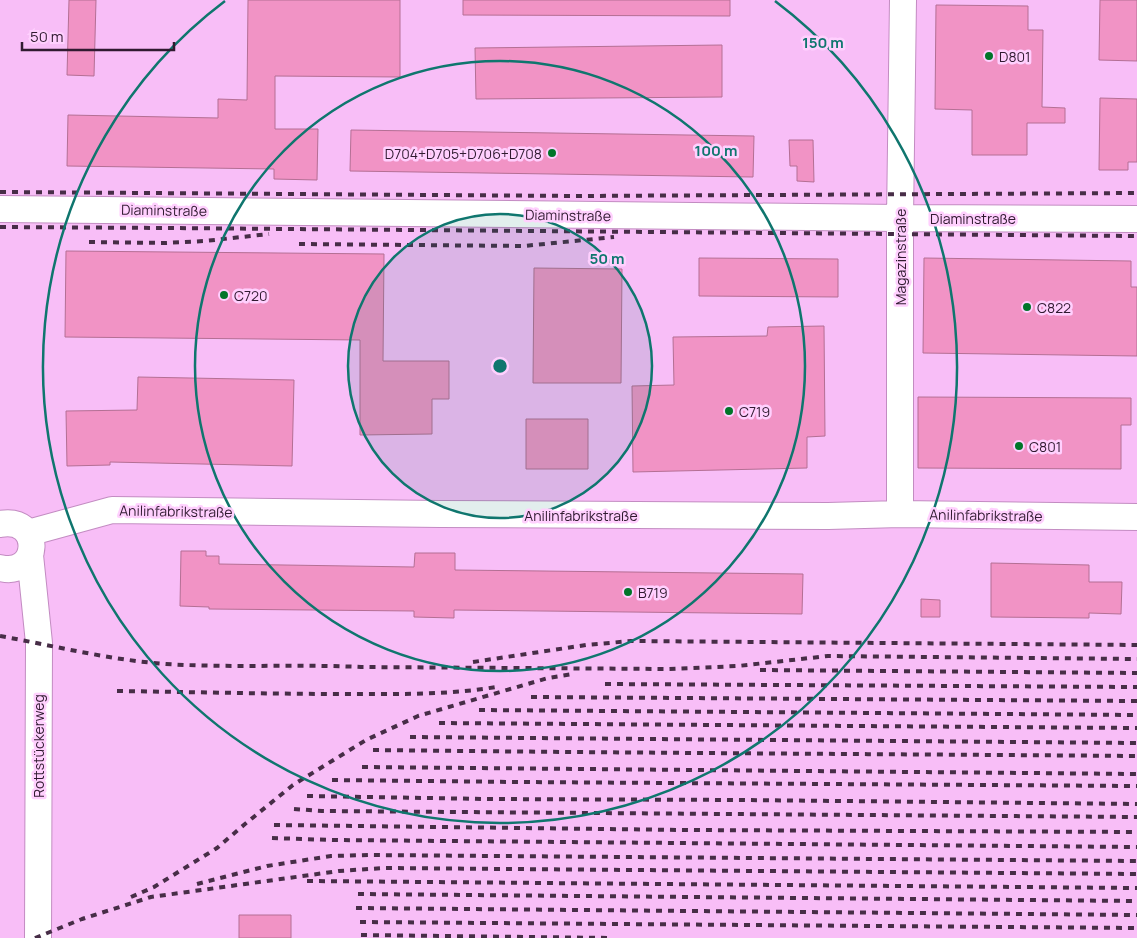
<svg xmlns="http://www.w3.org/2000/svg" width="1137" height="938" viewBox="0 0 1137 938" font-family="Manrope,sans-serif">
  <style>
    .building { fill: #f193c5; stroke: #b46f94 }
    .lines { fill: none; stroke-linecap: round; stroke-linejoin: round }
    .minor-casing { stroke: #c38cc2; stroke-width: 28 }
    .minor { stroke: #fff; stroke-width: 26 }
    .rail { stroke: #472d47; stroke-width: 4; stroke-dasharray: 6 6; stroke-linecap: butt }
    .ring { fill: none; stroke: #0f766e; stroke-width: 2.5 }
    .poi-dot { fill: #017529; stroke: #ffd0fe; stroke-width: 2 }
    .labels { text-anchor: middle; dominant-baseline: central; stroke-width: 5; stroke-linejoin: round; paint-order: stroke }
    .poi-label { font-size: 14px; fill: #301a30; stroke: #ffd0fe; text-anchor: start }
    .street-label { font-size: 14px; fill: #301a30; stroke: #ffd0fe }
    .centre { fill: #0f766e; stroke: #ffd0fe; stroke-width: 2.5 }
    .ring-label { font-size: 15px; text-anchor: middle; font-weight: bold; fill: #0f766e; stroke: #ffd0fe; stroke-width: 5; stroke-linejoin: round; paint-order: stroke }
  </style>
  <rect width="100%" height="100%" fill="#f8bef7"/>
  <!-- building -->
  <path class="building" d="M 69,0 L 96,0 L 94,76 L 67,75 Z
    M 248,0 L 400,0 L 400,77 L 275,76 L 275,129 L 318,129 L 317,180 L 274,179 L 274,169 L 67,166 L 68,115 L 218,118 L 218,99 L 247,100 Z
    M 463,0 L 730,0 L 730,16 L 463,15 Z
    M 1100,0 L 1137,0 L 1137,61 L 1099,60 Z
    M 936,5 L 1028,6 L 1028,30 L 1043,30 L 1042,107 L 1065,108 L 1065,123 L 1027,123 L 1027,155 L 972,155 L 972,110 L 935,109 Z
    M 722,45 L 722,97 L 476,99 L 475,48 Z
    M 1100,98 L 1137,99 L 1137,162 L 1128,162 L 1128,170 L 1099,170 Z
    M 351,130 L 754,136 L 753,177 L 350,171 Z
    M 789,140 L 813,140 L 814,182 L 797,181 L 797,166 L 790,166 Z
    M 66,251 L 384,254 L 383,361 L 449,361 L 449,399 L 432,399 L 432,434 L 360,435 L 360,340 L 65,337 Z
    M 699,258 L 838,259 L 838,297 L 699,296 Z
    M 924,258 L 1131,261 L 1131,287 L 1137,287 L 1137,356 L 923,353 Z
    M 534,268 L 622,269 L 621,383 L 533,383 Z
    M 824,326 L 825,436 L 807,437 L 807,468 L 633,472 L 632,386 L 674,385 L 673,337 L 767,336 L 768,327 Z
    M 138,377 L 294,380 L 292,466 L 110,462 L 110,465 L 67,466 L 66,411 L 137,410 Z
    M 918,397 L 1131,398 L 1131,425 L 1121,425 L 1121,469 L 918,468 Z
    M 526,419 L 588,419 L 588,469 L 526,469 Z
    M 181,551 L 206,551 L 206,556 L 219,556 L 219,564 L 414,567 L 415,553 L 455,553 L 455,570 L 803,574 L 802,614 L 454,610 L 454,618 L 414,617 L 414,611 L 209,609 L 209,607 L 180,606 Z
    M 991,563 L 1089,565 L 1089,582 L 1122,582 L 1121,614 L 1089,613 L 1089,618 L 991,617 Z
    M 921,599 L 940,600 L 940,617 L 921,617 Z
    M 239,915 L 291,915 L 291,938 L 239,938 Z"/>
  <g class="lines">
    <defs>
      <path id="minor" d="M 0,209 L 900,218 L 1137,219
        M 900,514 L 900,218 L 903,0
        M 0,524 C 44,516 40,578 0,568
        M 28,533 L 112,510 L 440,514 L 828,516 L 900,514 L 1137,517
        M 30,555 L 39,643 L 38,938"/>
    </defs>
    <!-- minor casing -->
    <use href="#minor" class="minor-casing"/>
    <!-- minor -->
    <use href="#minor" class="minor"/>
    <!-- rail -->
    <path class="rail" d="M 0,192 L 577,196 L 1137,193
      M 0,227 L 170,228 L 1137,236
      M 89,242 L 165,243 L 205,241 L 269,234
      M 299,244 L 524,246 L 614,237
      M 0,636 C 55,646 110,660 166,664 C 231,668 296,664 361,667 L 669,669 L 738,666 L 828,656 L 1137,659
      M 473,662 L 586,645 L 631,641 L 1137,645
      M 760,670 L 1137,673
      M 605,684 L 1137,687
      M 117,691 C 194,692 271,694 349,694 C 398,694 448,695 496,687
      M 531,697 L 1137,701
      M 479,710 L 1137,715
      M 439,723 L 1137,728
      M 410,737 L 1137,743
      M 373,750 C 628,753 882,754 1137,756
      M 362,767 L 1137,774
      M 332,780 L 517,782 L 1137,786
      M 307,796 L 486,799 L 742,800 L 1137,804
      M 294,809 L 322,811 L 1137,817
      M 274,825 L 686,830 L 1137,832
      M 272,838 L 333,840 L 1137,847
      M 307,881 L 1137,888
      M 197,884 L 267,866 L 331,856 L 369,855 L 1137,861
      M 358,894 L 1137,901
      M 131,897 L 154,887 L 217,848 L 245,824 L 293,785 L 366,740 L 418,716 L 548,678 L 573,674
      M 356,908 L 1137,915
      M 360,922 L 1137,928
      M 361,935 L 612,938
      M 35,938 L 82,919 L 151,897 L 339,871 L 384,868 L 1137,874"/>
  </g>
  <!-- distance rings -->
  <circle cx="500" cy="366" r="152" fill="#0f766e" fill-opacity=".12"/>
  <g class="ring">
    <circle cx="500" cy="366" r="152"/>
    <circle cx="500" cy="366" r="305"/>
    <path d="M775 1A457 457 0 1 1 225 1"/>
  </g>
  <!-- markers -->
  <g class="poi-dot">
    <circle cx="989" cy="56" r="5"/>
    <circle cx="552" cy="153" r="5"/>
    <circle cx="224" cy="295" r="5"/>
    <circle cx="1027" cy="307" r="5"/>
    <circle cx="729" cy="411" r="5"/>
    <circle cx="1019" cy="446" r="5"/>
    <circle cx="628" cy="592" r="5"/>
  </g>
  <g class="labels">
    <!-- poi labels -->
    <g class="poi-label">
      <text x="999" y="56">D801</text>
      <text x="542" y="153" text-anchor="end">D704+D705+D706+D708</text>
      <text x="234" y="295">C720</text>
      <text x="1037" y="307">C822</text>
      <text x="739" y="411">C719</text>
      <text x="1029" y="446">C801</text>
      <text x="638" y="592">B719</text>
    </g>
    <!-- street labels -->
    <g class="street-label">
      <text transform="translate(164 210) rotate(1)">Diaminstraße</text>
      <text transform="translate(568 215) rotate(1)">Diaminstraße</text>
      <text x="973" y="218">Diaminstraße</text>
      <text transform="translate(900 257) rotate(-90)">Magazinstraße</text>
      <text transform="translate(176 511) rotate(1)">Anilinfabrikstraße</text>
      <text x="581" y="515">Anilinfabrikstraße</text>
      <text transform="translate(986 515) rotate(1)">Anilinfabrikstraße</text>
      <text transform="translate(38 746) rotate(-90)">Rottstückerweg</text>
    </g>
  </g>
  <circle cx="500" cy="366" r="8" class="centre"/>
  <g class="ring-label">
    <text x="823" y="48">150 m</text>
    <text x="716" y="156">100 m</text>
    <text x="607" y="264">50 m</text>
  </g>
  <!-- scale -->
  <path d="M22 42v8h152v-8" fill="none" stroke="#301a30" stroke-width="2.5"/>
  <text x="30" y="42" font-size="15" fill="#301a30" stroke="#ffd0fe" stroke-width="4" paint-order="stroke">50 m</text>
</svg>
